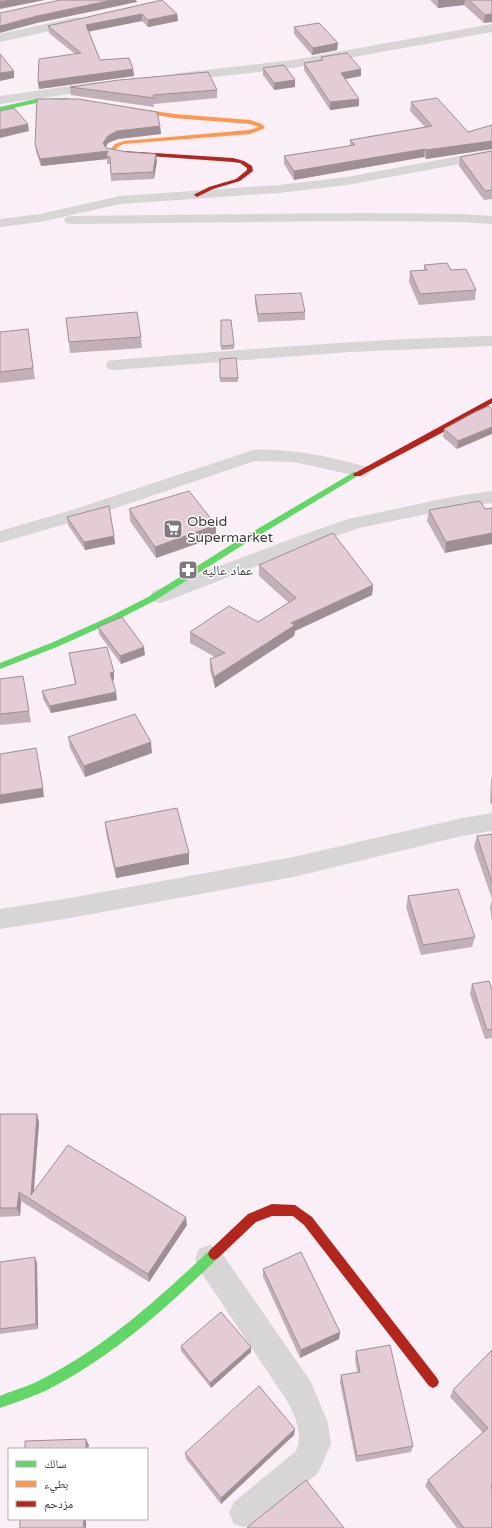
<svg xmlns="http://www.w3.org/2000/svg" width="492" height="1528" viewBox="0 0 492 1528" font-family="'Varela Round','Noto Naskh Arabic',sans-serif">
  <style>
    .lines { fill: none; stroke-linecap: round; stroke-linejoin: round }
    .street { fill: #d7d5d6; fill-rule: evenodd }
    .fast { fill: #63d668; fill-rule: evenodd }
    .slow { fill: #ff974d; fill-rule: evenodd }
    .jam { fill: #b3261e; fill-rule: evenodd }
    .wall { fill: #c3afb7 }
    .shaded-wall { fill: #9f8f95 }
    .building { fill: #e3ccd5; stroke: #9f8f95 }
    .labels { text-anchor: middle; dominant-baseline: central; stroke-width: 3; stroke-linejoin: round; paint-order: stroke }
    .poi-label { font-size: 14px; fill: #423a40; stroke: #fff; text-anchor: start }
  </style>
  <rect width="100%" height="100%" fill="#faeff7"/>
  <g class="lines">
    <!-- street -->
    <path class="street" d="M 77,17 L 81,18 L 83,21 L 81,24 L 0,42 L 0,34 Z
      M 492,24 L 492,32 L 293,68 L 179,81 L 174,80 L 173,77 L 174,74 L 179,73 L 293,60 Z
      M 99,82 L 104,83 L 106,86 L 104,89 L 0,104 L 0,96 Z
      M 492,150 L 492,158 L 347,185 L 279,193 L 120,204 L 40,222 L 0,227 L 0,219 L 40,214 L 120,196 L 279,185 L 347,177 Z
      M 362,213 L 460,214 L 492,216 L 492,224 L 460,222 L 362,221 L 71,224 L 66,223 L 64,220 L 66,217 L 71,216 Z
      M 492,336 L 492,346 L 350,352 L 114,370 L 108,369 L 106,365 L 108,361 L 114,360 C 240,350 366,339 492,336 Z
      M 253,450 C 293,448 330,457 368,467 L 371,471 L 368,475 L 362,477 L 294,462 L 255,461 L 86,518 L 0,543 L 0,531 L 72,510 Z
      M 492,491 L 492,503 L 456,508 L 359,528 L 313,544 L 167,601 L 160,603 L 153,601 L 150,596 L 153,591 L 299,536 L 348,519 L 456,496 Z
      M 492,813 L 492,831 L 462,836 L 293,877 L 70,918 L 0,929 L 0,909 L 70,898 L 293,857 L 462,818 Z
      M 209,1245 L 219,1249 L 311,1382 L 328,1423 L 331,1444 L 318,1473 L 256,1524 C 247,1528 243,1528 234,1524 L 229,1513 L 234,1502 L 296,1451 C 303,1435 296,1419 289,1404 L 199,1269 L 195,1259 L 199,1249 Z"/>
    <!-- fast -->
    <path class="fast" d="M 67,98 L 69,99 L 69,101 L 36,103 L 0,111 L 0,107 L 36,99 Z
      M 354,472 L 360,472 L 361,474 L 243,545 L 154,601 L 117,620 L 57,647 L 0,669 L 0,663 L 51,643 L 111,616 L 148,597 L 237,541 Z
      M 214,1248 L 218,1250 L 220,1254 L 218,1258 C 165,1309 109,1360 43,1392 C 29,1398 14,1403 0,1408 L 0,1396 C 11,1391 23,1388 34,1383 C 101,1351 157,1300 210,1250 Z"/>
    <!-- slow -->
    <path class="slow" d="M 128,107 L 174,114 L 250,120 L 262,124 L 265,128 L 250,134 L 124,144 L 119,146 L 115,150 L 125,152 L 125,154 L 110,152 L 109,151 L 115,144 L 124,141 L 249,130 L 259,127 L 250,124 L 174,118 L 126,110 L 126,108 Z"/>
    <!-- jam -->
    <path class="jam" d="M 123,151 L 233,158 L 244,161 L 252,166 L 253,171 L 240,181 L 213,189 L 197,197 L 194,195 L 195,194 L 209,187 L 236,179 L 247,170 L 247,168 L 240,163 L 233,162 L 121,154 L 120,153 Z
      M 492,398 L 492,403 L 449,429 L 360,476 L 354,476 L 353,474 Z
      M 272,1204 L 295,1205 L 312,1217 L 437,1378 L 439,1382 L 437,1386 L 433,1388 L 429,1386 L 304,1225 L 293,1216 L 272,1216 L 256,1222 L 218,1258 L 214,1260 L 210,1258 L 208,1254 L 210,1250 L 248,1214 Z"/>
  </g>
  <!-- wall -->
  <path class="wall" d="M 162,0 L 177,14 L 178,21 L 148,27 L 142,21 L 89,31 L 100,60 L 133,69 L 134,76 L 39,89 L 38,82 L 75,54 L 49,33 L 48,26 Z
    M 430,0 L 492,0 L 484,23 L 464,5 L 438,8 Z
    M 294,27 L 338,43 L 337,50 L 312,55 L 294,34 Z
    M 321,57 L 361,76 L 345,79 L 359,106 L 330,110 L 304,70 L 304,63 L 321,60 Z
    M 263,68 L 295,80 L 295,87 L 274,90 L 263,75 Z
    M 70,87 L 217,90 L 217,98 L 154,104 L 154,107 L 71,95 Z
    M 411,102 L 468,132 L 492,125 L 492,149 L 426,159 L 424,157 L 294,180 L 284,164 L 284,156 L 350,146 L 350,140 L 425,127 L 410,111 Z
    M 160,126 L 161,134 L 118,139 L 108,143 L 106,147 L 106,148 L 157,161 L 154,179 L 111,181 L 110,164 L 107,164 L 107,159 L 41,166 L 36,152 L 35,144 Z
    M 492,151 L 492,199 L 484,200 L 459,166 L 460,157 Z
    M 424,265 L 476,290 L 475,300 L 419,305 L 409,282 L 410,271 L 424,270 Z
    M 255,295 L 305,312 L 305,320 L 258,322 L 255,303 Z
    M 66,318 L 141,337 L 142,348 L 70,353 Z
    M 221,320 L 234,345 L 234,349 L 221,350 Z
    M 28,329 L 35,379 L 0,383 L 0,332 Z
    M 220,359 L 238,378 L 238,382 L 220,382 Z
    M 489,406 L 457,449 L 443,437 L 444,429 Z
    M 129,509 L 216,525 L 216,537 L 156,558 L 130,521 Z
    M 485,509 L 445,553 L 427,521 L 429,510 Z
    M 67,517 L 114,536 L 115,544 L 85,550 L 68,525 Z
    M 259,565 L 373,585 L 372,595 L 295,631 L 294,636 L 215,688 L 210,670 L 210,659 L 215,657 L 190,643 L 190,632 L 258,622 L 289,603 L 259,576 Z
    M 98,627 L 145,655 L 121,664 L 99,634 Z
    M 69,653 L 114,680 L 113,681 L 117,700 L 51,713 L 43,699 L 42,691 L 75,684 Z
    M 23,676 L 31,722 L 0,725 L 0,679 Z
    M 68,737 L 152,753 L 85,777 L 70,748 Z
    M 492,776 L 492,804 L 490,803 L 491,780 Z
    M 105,822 L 189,853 L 189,864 L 116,878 L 106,833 Z
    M 492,834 L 492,922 L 490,907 L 492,899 L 474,847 L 477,836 Z
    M 408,896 L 475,937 L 472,947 L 421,955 L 406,907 Z
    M 472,984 L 492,990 L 492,1038 L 485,1039 L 470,994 Z
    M 0,1114 L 37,1114 L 39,1123 L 34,1190 L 187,1225 L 149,1282 L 21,1201 L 20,1216 L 0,1217 Z
    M 0,1262 L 37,1263 L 38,1329 L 0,1334 Z
    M 263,1269 L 340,1332 L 339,1339 L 300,1358 L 263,1277 Z
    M 181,1346 L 251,1352 L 211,1388 L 181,1351 Z
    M 492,1350 L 492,1528 L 457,1528 L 425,1486 L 428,1480 L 483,1433 L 450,1397 L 453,1390 Z
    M 356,1351 L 413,1446 L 411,1452 L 356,1462 L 340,1382 L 341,1375 L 357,1372 L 355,1359 Z
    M 294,1435 L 221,1504 L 186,1459 L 185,1453 Z"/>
  <!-- shaded-wall -->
  <path class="shaded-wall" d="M 11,0 L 45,0 L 0,9 L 0,2 Z
    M 112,0 L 136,0 L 137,2 L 37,23 L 0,33 L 0,26 L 37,16 Z
    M 438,0 L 465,0 L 464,5 L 438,8 Z
    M 142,14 L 142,21 L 87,32 L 86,25 Z
    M 177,14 L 178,21 L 148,27 L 148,20 Z
    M 492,14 L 492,22 L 484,23 L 485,15 Z
    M 338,43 L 337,50 L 312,55 L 313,48 Z
    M 133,69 L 134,76 L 39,89 L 38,82 Z
    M 361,69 L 361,76 L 340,80 L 341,73 Z
    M 14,71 L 14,78 L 0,81 L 0,73 Z
    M 295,80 L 295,87 L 274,90 L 274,83 Z
    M 359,99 L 359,106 L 330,110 L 330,102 Z
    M 28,124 L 29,131 L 0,138 L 0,130 Z
    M 160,126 L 161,134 L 118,139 L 108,143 L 104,150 L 103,143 L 108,136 L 117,131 Z
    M 492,141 L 492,149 L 426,159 L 426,150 Z
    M 425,149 L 424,157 L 294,180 L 294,171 Z
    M 108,151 L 107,159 L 41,166 L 40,159 Z
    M 156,154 L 157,161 L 154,179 L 153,172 Z
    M 492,427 L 492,434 L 457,449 L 458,441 Z
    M 216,525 L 216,537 L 156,558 L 155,547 Z
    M 492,533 L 492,544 L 445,553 L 446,542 Z
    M 114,536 L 115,544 L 85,550 L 84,542 Z
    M 373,585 L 372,595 L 295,631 L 294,636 L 215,688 L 214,677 L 291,623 Z
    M 144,647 L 145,655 L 121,664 L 120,656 Z
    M 114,672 L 114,680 L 111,681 L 110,673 Z
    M 116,692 L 117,700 L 51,713 L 50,706 Z
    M 151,742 L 152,753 L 85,777 L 84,766 Z
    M 43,788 L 44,797 L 0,804 L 0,795 Z
    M 189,853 L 189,864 L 116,878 L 115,868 Z
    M 37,1114 L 39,1123 L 33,1201 L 31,1195 Z
    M 19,1192 L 21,1201 L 20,1216 L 17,1208 Z
    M 186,1217 L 187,1225 L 149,1282 L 148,1274 Z
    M 35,1257 L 37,1263 L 38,1329 L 36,1324 Z
    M 340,1332 L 339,1339 L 300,1358 L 301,1350 Z
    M 251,1347 L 251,1352 L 211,1388 L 210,1383 Z
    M 295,1429 L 294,1435 L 221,1504 L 221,1498 Z
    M 86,1439 L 89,1445 L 88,1449 L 86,1449 Z
    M 84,1519 L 86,1519 L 86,1528 L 84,1528 Z"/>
  <!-- building -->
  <path class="building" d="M 0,0 L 11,0 L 0,2 Z
    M 60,0 L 112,0 L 37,16 L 0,26 L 0,13 Z
    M 162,0 L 177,14 L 148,20 L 142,14 L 86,25 L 100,60 L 129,58 L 133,69 L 38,82 L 39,59 L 81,53 L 48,26 Z
    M 469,0 L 492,0 L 492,14 L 485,15 Z
    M 319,23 L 338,43 L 313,48 L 294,27 Z
    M 347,53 L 361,69 L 341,73 L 359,99 L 330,102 L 304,63 L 323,60 L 321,57 Z
    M 0,54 L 14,71 L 0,73 Z
    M 284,65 L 295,80 L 274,83 L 263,68 Z
    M 208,72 L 217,90 L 153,95 L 154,98 L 70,87 L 119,80 Z
    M 437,98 L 468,132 L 492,125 L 492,141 L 426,150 L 425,149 L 294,171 L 284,156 L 355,145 L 350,140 L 432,126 L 411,102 Z
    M 37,99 L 78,99 L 157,112 L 160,126 L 117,131 L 108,136 L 103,143 L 106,148 L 127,152 L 156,154 L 153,172 L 111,174 L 110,157 L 106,156 L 108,151 L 40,159 L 35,144 Z
    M 14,108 L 28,124 L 0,130 L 0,111 Z
    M 492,151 L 492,190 L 485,191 L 460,157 Z
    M 447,263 L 451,270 L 466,269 L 476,290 L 420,294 L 410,271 L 427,270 L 424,265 Z
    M 301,293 L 305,312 L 258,314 L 255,295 Z
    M 137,312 L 141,337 L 69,342 L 66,318 Z
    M 221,320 L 231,320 L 234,345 L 221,346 Z
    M 28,329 L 33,368 L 0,372 L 0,332 Z
    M 236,358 L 238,378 L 220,378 L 220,359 Z
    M 489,406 L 492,409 L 492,427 L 458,441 L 444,429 L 475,412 Z
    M 189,491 L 216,525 L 155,547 L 129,509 Z
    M 480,501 L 485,509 L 492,508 L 492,533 L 446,542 L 429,510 Z
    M 109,506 L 114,536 L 84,542 L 67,517 Z
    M 333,533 L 373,585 L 291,623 L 295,625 L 214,677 L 210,659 L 225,653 L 190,632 L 229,606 L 258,622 L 296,598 L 259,565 Z
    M 122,617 L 144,647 L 120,656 L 98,627 Z
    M 107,647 L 114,672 L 110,673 L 116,692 L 50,706 L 42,691 L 76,684 L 69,653 Z
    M 23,676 L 29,711 L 0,714 L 0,679 Z
    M 135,714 L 151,742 L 84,766 L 68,737 Z
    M 36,748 L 43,788 L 0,795 L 0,754 Z
    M 177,808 L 189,853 L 115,868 L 105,822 Z
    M 492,834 L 492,882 L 477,836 Z
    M 458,889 L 475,937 L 423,945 L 408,896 Z
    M 489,981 L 492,990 L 492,1029 L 487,1030 L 472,984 Z
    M 0,1114 L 37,1114 L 31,1195 L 68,1145 L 186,1217 L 148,1274 L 19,1192 L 17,1208 L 0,1208 Z
    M 301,1252 L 340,1332 L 301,1350 L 263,1269 Z
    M 35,1257 L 36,1324 L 0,1329 L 0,1262 Z
    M 221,1312 L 251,1347 L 210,1383 L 181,1346 Z
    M 390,1345 L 413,1446 L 357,1456 L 341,1375 L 360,1372 L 356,1351 Z
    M 492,1350 L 492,1486 L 491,1487 L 492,1489 L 492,1528 L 464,1528 L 428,1480 L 488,1428 L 453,1390 Z
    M 259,1386 L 295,1429 L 221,1498 L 185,1453 Z
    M 86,1439 L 86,1449 L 25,1449 L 25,1441 Z
    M 306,1480 L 344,1528 L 247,1528 L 255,1521 Z
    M 20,1519 L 84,1519 L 83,1528 L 20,1528 Z"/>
  <!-- icons -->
  <defs>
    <symbol id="supermarket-square" viewBox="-11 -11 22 22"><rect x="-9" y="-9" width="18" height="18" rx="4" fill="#827980" stroke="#fff"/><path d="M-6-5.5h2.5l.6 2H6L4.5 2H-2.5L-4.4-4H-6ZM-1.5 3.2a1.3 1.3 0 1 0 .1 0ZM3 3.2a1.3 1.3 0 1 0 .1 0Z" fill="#fff"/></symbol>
    <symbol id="pharmacy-square" viewBox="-11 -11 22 22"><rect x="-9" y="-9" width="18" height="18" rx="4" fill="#827980" stroke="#fff"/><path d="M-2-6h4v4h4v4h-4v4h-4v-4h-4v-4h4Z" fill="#fff"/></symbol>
  </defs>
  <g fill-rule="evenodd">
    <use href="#supermarket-square" x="162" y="518" width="22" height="22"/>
    <use href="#pharmacy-square" x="177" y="559" width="22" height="22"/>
  </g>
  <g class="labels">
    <!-- poi labels -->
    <g class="poi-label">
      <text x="187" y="521">Obeid<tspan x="187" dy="16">Supermarket</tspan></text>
      <text x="202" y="570">عماد عاليه</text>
    </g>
  </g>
  <!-- legend -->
  <rect x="8" y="1448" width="140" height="72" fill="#ffffff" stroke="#b3b0b3"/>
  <rect x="16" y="1461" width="20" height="6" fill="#63d668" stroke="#b3b0b3"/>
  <text x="44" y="1468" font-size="12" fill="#423a40">سالك</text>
  <rect x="16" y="1481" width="20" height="6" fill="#ff974d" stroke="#b3b0b3"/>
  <text x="44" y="1488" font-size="12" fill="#423a40">بطيء</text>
  <rect x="16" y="1501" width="20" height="6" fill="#b3261e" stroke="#b3b0b3"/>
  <text x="44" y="1508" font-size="12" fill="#423a40">مزدحم</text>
</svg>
